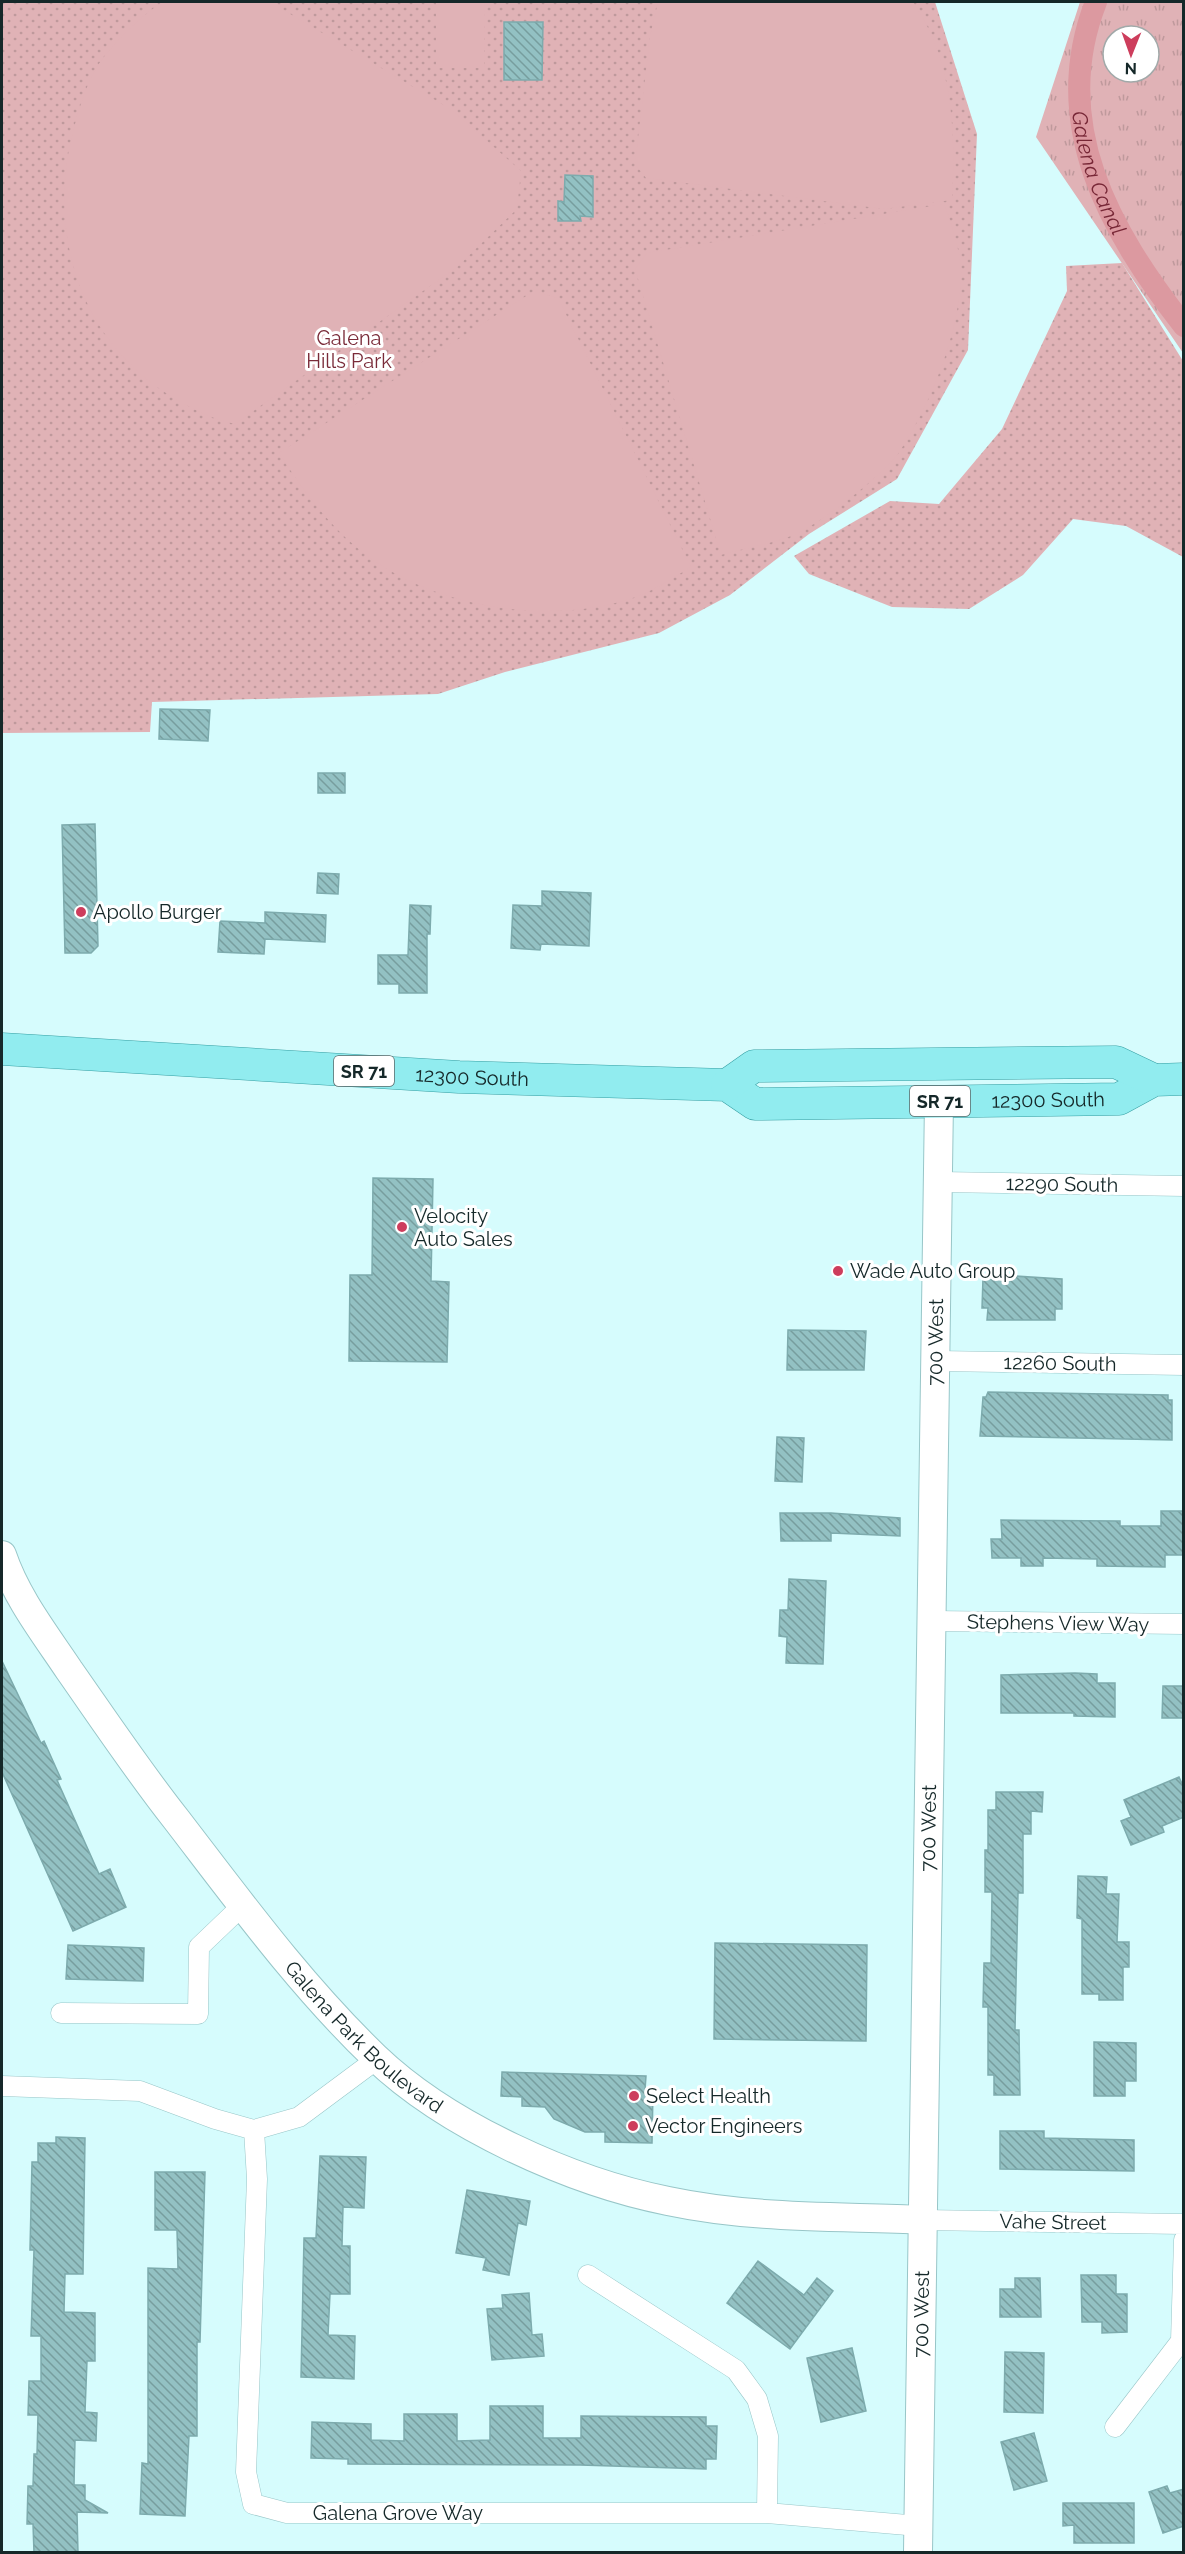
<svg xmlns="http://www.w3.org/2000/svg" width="1185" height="2554" viewBox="0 0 1185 2554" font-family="Raleway,sans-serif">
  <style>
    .grass { fill: url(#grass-tufts); fill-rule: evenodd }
    .park { fill: url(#park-dots) }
    .garden { fill: #e0b2b6 }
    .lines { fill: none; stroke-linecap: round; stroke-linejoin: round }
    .canal { stroke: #dc99a0; stroke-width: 22 }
    .building { fill: url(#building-back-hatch); stroke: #7dabad; stroke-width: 1.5 }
    .street-casing { stroke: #98c6c8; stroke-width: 21 }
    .secondary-casing { stroke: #98c6c8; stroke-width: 30 }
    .primary-casing { stroke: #369fa3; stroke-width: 33 }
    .street { stroke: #fff; stroke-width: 20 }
    .secondary { stroke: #fff; stroke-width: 28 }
    .primary { stroke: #91ecef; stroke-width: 32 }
    .poi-dot { fill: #cd3d5c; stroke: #fff; stroke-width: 2 }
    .labels { text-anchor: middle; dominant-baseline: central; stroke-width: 6; stroke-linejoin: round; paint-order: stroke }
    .shield { fill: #fff; stroke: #5b6869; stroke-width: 1.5 }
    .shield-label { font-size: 18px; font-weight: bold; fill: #152829 }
    .park-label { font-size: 20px; fill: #7a2b39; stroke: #fff }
    .poi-label { font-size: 20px; fill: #152829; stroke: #fff; text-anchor: start }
    .street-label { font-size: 20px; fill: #152829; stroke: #fff }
    .water-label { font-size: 21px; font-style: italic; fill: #772736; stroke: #fff }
  </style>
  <defs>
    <pattern id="grass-tufts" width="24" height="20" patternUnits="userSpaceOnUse" patternTransform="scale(1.5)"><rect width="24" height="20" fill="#e0b2b6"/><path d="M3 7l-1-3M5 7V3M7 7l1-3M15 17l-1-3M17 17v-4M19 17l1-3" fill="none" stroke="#bf999c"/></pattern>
    <pattern id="park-dots" width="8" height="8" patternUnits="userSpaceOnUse" patternTransform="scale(1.5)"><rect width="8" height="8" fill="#e0b2b6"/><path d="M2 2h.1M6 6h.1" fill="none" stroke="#bf999c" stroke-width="1.8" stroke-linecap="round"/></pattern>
    <pattern id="building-back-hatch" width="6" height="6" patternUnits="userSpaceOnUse" patternTransform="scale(1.5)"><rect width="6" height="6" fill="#93c1c3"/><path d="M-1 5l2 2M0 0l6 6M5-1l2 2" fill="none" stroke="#779d9e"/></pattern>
  </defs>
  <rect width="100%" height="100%" fill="#d6fcfd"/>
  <!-- grass -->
  <path class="grass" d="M 1080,2 L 1183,2 L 1183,353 L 1036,137 ZM 1113,36 L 1149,36 L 1149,72 L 1113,72 Z"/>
  <!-- park -->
  <path class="park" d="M 2,2 L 935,2 L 977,134 L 968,350 L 897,479 L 809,534 L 730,595 L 659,633 L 505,672 L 438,694 L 152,702 L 150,732 L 2,733 Z
    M 1122,263 L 1183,361 L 1183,557 L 1126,526 L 1073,519 L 1023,575 L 969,609 L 892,607 L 809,574 L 794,556 L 890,501 L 939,504 L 1002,429 L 1067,291 L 1066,266 Z"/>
  <!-- garden -->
  <path class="garden" d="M 162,2 L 270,2 L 452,110 L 521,171 L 517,209 L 457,267 L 235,424 C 211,419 190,408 169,395 C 76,336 46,227 75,124 C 81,102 89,76 103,58 C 120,36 141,17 162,2 Z
    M 436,2 L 485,2 L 484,68 L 436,68 Z
    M 658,2 L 913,2 C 953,60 956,131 952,200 L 884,209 L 646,178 L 635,164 L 650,36 Z
    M 944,204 C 952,224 963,259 961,280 C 957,338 931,403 900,451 C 885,474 822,522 796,534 C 773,544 745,548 721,555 L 635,269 L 647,253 Z
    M 534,291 L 558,298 L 691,567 C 671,579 652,592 630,599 C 552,624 448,609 379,564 C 336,536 306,495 279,453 Z"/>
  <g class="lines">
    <!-- canal -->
    <path class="canal" id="s1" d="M 1096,2 C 1048,124 1110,231 1184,326"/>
  </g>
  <!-- building -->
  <path class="building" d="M 504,22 L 543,22 L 542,80 L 504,80 Z
    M 565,175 L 593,176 L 593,217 L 580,216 L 581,221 L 558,221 L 558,201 L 564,202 Z
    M 160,709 L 210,710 L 208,741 L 159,739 Z
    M 318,773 L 345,773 L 345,793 L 318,793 Z
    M 95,824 L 98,946 L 91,953 L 65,953 L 62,825 Z
    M 318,873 L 339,874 L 338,894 L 317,893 Z
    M 542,891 L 591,893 L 589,946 L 541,944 L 540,950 L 511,948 L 513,905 L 542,906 Z
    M 410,905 L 431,906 L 430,934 L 427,934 L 427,993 L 399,993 L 399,984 L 378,984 L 378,955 L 408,955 Z
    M 265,912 L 326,915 L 325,942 L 265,939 L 264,954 L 218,952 L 220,921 L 265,923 Z
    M 373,1178 L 433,1179 L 431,1281 L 449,1282 L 447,1362 L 349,1361 L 350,1275 L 372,1275 Z
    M 998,1275 L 1062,1279 L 1062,1309 L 1055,1309 L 1055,1320 L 987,1320 L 988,1308 L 982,1308 L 983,1278 L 998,1278 Z
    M 788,1330 L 866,1331 L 864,1370 L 787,1370 Z
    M 988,1392 L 1168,1395 L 1168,1400 L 1172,1400 L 1172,1440 L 980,1436 L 983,1397 L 986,1397 Z
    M 777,1437 L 804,1438 L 802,1482 L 775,1481 Z
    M 1161,1511 L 1184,1511 L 1184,1555 L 1165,1555 L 1165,1567 L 1097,1566 L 1097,1559 L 1043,1558 L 1043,1566 L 1021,1566 L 1021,1558 L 992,1558 L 991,1539 L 1002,1539 L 1001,1520 L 1120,1521 L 1120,1526 L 1161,1526 Z
    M 780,1513 L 831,1513 L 900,1518 L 900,1536 L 831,1533 L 831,1541 L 781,1541 Z
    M 789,1579 L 826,1581 L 823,1664 L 786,1663 L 787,1637 L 779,1636 L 780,1610 L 788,1610 Z
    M 2,1661 L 41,1743 L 44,1741 L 61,1779 L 57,1780 L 99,1874 L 110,1869 L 126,1907 L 73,1931 L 2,1772 Z
    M 1075,1673 L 1097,1674 L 1097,1683 L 1115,1683 L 1115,1717 L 1074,1716 L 1074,1713 L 1001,1713 L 1001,1675 Z
    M 1163,1686 L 1184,1686 L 1184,1718 L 1162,1718 Z
    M 1179,1777 L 1184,1788 L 1184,1817 L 1162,1826 L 1164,1832 L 1131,1845 L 1121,1821 L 1131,1817 L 1124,1800 Z
    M 996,1792 L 1043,1792 L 1042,1812 L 1031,1811 L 1031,1834 L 1023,1834 L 1023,1893 L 1018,1893 L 1015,2030 L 1019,2030 L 1020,2095 L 994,2095 L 994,2075 L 988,2075 L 988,2007 L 983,2007 L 984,1963 L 991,1963 L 992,1892 L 985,1892 L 985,1850 L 988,1850 L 988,1810 L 996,1810 Z
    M 1078,1876 L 1107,1877 L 1106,1894 L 1119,1894 L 1117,1942 L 1129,1942 L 1129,1967 L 1123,1967 L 1123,2000 L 1099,2000 L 1099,1994 L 1082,1994 L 1082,1919 L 1077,1918 Z
    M 715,1943 L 867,1945 L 866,2041 L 714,2039 Z
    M 68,1945 L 144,1948 L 143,1981 L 66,1979 Z
    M 1094,2042 L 1136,2043 L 1136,2081 L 1125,2081 L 1125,2096 L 1094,2096 Z
    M 502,2072 L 646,2076 L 645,2090 L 653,2091 L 652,2143 L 605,2142 L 605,2132 L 585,2132 L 554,2119 L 545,2107 L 522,2106 L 522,2097 L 501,2096 Z
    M 1000,2131 L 1044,2131 L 1044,2138 L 1134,2140 L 1134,2171 L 1000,2169 Z
    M 56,2137 L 85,2138 L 83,2274 L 65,2274 L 64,2312 L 95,2313 L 95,2361 L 87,2361 L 85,2412 L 97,2413 L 96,2441 L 75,2440 L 74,2485 L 85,2485 L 85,2500 L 108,2513 L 77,2512 L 78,2553 L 34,2553 L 33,2524 L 27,2524 L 28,2486 L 33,2486 L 34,2454 L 37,2454 L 38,2415 L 28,2415 L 29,2381 L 41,2381 L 41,2336 L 31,2336 L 34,2250 L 30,2250 L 32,2162 L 38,2162 L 38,2143 L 56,2143 Z
    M 320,2156 L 366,2157 L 364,2208 L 343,2207 L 342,2246 L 350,2246 L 350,2294 L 330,2294 L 328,2335 L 355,2336 L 354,2379 L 301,2377 L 304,2238 L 316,2238 Z
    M 155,2172 L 205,2172 L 200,2342 L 197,2342 L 197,2436 L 189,2436 L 185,2516 L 140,2514 L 142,2463 L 148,2464 L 148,2268 L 178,2269 L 177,2230 L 155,2230 Z
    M 467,2190 L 530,2201 L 526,2225 L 518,2223 L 509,2275 L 483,2270 L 486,2258 L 456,2253 Z
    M 758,2261 L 804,2295 L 817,2278 L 833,2291 L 790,2349 L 727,2303 Z
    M 1081,2275 L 1116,2275 L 1116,2294 L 1127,2294 L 1127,2332 L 1102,2333 L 1102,2322 L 1082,2322 Z
    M 1015,2278 L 1040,2278 L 1041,2317 L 1000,2317 L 1000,2289 L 1015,2289 Z
    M 529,2293 L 532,2335 L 542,2334 L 544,2356 L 492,2360 L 487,2309 L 503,2308 L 502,2295 Z
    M 852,2348 L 866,2411 L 821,2422 L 807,2358 Z
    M 1005,2352 L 1044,2353 L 1043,2413 L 1004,2412 Z
    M 490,2406 L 543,2406 L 543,2438 L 581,2438 L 581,2416 L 706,2417 L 706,2426 L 717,2426 L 716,2459 L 706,2459 L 706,2469 L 580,2465 L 348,2464 L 348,2459 L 311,2458 L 312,2422 L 371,2424 L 371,2440 L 404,2441 L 404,2414 L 457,2414 L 457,2441 L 490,2440 Z
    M 1034,2433 L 1047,2481 L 1014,2490 L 1001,2442 Z
    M 1167,2486 L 1170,2493 L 1184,2489 L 1184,2526 L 1163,2533 L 1149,2492 Z
    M 1063,2503 L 1134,2503 L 1134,2543 L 1074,2543 L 1074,2525 L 1063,2526 Z"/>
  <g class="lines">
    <defs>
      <path id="street" d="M 940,1182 L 1184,1186
        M 937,1361 L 1184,1365
        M 933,1621 L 1184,1624
        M 61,2013 L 198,2014 L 199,1947 L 243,1905
        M 2,2086 L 140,2091 L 215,2119 L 254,2130 L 299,2117 L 377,2059
        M 254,2130 L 257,2179 L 246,2472 L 253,2504 L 287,2513 L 767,2513 L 919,2526
        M 923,2220 L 1184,2224
        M 588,2275 L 736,2370 L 757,2399 L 768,2436 L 767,2513
        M 1115,2427 L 1181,2341 L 1184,2240"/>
      <g id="secondary">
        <path id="s2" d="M 2,1555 C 16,1597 45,1634 69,1670 C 104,1720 138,1771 176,1819 C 239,1901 300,1985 375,2057 C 447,2126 572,2182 668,2201 C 753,2219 838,2216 923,2220"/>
        <path id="s3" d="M 918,2552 L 939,1101"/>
      </g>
      <g id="primary">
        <path id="s4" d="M 2,1049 L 459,1077 L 727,1085 L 755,1104 L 1119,1099 L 1154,1080 L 1184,1079"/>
        <path d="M 727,1085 L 754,1066 L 1116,1062 L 1154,1080"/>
      </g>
    </defs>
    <!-- street casing -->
    <use href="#street" class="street-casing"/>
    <!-- secondary casing -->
    <use href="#secondary" class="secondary-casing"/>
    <!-- primary casing -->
    <use href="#primary" class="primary-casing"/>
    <!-- street -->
    <use href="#street" class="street"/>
    <!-- secondary -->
    <use href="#secondary" class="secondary"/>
    <!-- primary -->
    <use href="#primary" class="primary"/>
  </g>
  <!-- markers -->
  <g class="poi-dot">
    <circle cx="81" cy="912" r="6"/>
    <circle cx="402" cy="1227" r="6"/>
    <circle cx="838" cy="1271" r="6"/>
    <circle cx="634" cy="2096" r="6"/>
    <circle cx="633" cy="2126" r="6"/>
  </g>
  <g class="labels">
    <!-- shield labels -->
    <g class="shield">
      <rect x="334" y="1056" width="60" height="30" rx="4.5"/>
      <rect x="910" y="1086" width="60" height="30" rx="4.5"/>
    </g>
    <g class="shield-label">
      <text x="364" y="1071">SR 71</text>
      <text x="940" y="1101">SR 71</text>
    </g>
    <!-- park labels -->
    <g class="park-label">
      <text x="349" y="338">Galena<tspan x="349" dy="23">Hills Park</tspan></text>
    </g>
    <!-- poi labels -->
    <g class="poi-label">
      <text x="93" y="912">Apollo Burger</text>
      <text x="414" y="1216">Velocity<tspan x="414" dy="23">Auto Sales</tspan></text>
      <text x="850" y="1271">Wade Auto Group</text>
      <text x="646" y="2096">Select Health</text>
      <text x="645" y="2126">Vector Engineers</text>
    </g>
    <!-- street labels -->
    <g class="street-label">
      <text stroke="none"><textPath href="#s4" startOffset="471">12300 South</textPath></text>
      <text stroke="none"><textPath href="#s4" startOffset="1053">12300 South</textPath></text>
      <text transform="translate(1062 1184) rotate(1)">12290 South</text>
      <text stroke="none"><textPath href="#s3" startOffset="1210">700 West</textPath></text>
      <text transform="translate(1060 1363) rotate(1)">12260 South</text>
      <text transform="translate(1058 1623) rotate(1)">Stephens View Way</text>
      <text stroke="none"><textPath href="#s3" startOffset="724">700 West</textPath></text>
      <text stroke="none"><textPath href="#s2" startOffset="606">Galena Park Boulevard</textPath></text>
      <text transform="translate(1053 2222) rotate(1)">Vahe Street</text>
      <text stroke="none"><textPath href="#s3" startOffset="238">700 West</textPath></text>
      <text x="398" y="2513">Galena Grove Way</text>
    </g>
    <!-- water labels -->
    <g class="water-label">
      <text stroke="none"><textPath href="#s1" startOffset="176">Galena Canal</textPath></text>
    </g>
  </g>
  <!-- border -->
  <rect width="1185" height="2554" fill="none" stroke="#152829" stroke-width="6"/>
  <!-- north arrow -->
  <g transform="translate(1131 54) rotate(181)"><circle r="28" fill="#ffffff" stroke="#a1a9a9" stroke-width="1.5"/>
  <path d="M0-4.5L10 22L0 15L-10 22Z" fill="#cd3d5c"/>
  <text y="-9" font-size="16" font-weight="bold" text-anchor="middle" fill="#152829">N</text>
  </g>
</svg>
